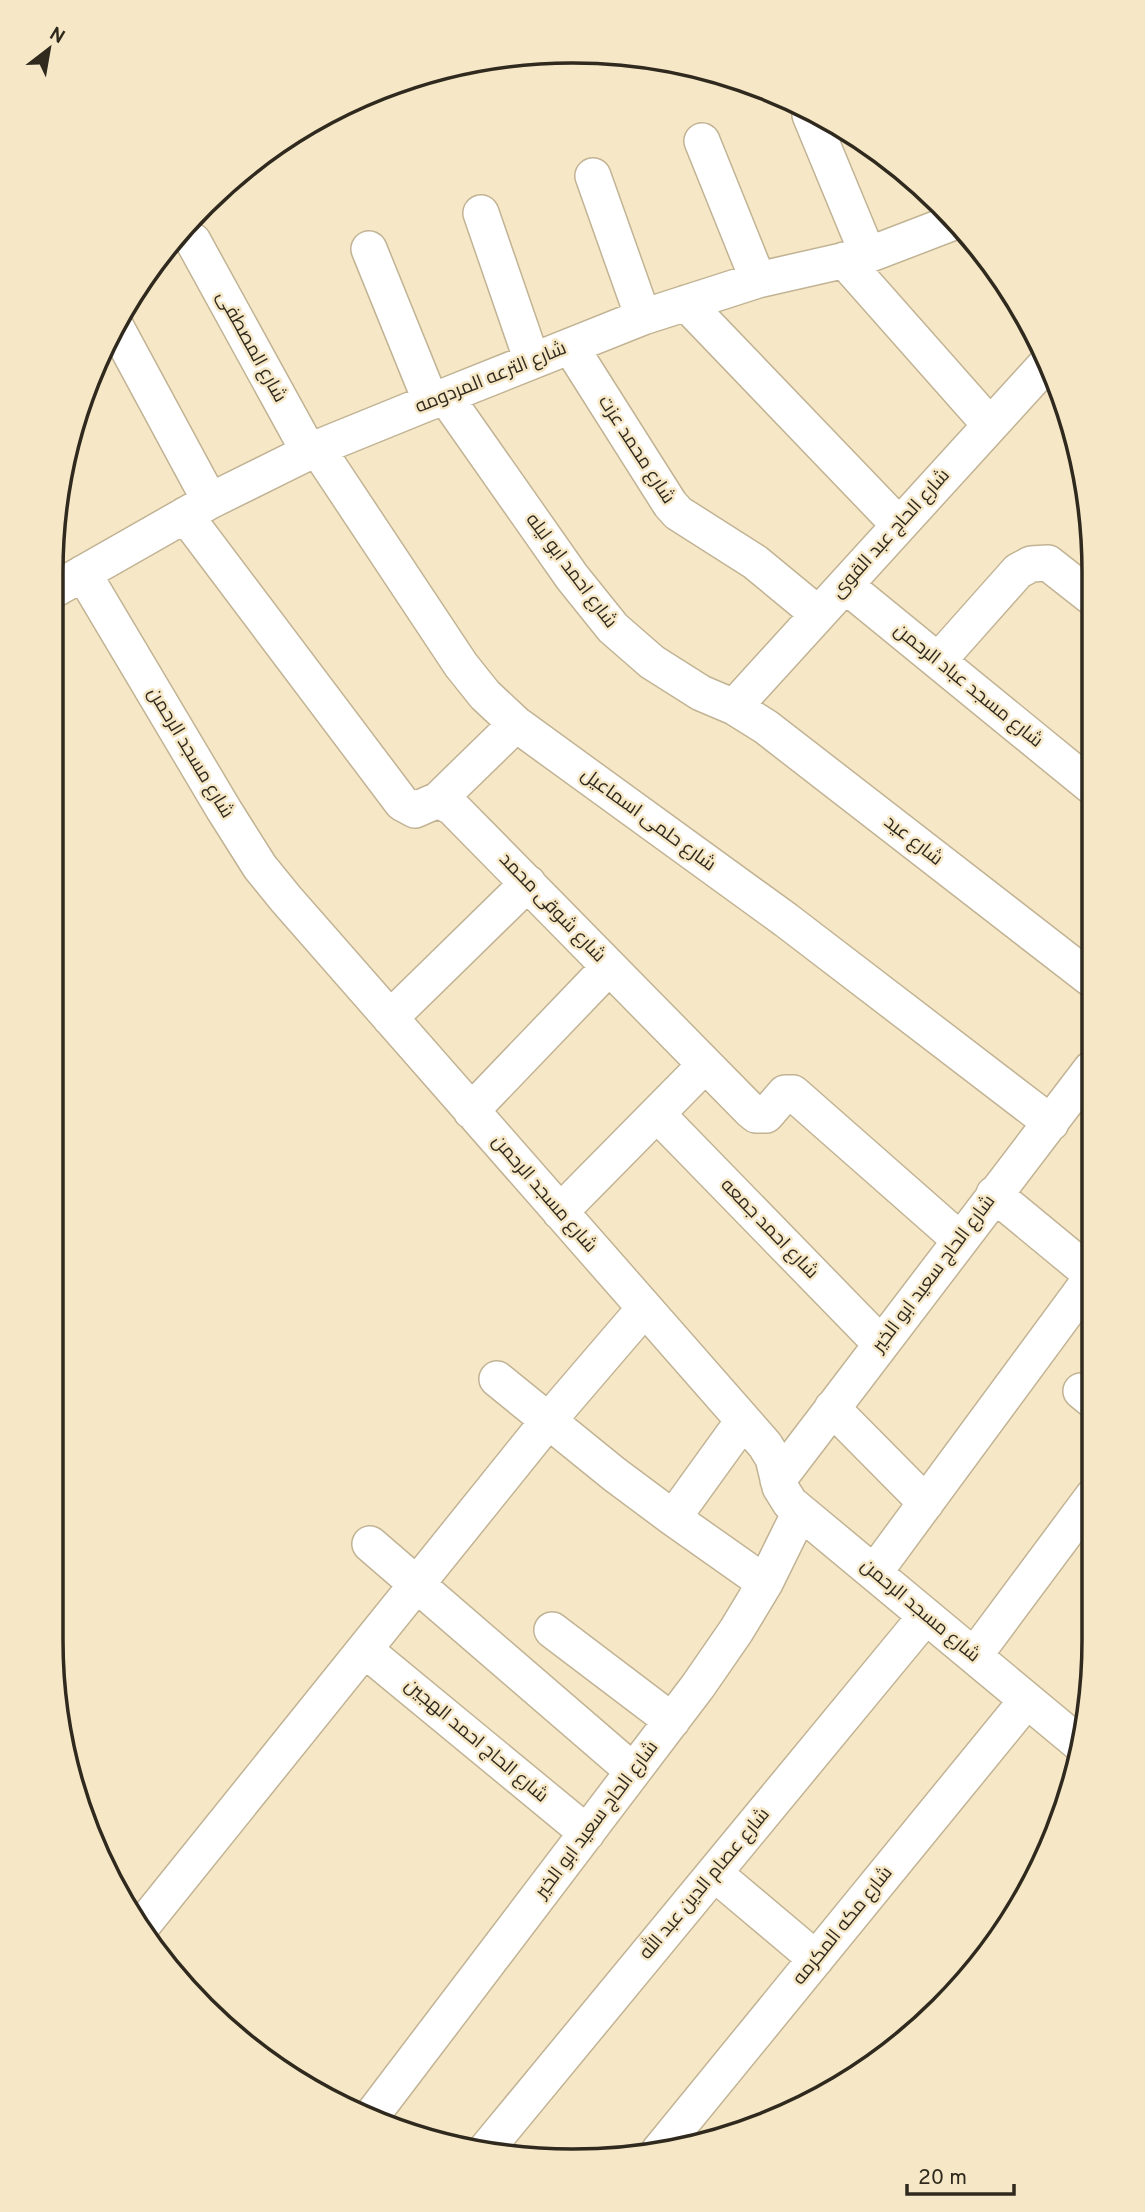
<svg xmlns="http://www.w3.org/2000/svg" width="1145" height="2212" viewBox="0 0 1145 2212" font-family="Overpass,Cairo,sans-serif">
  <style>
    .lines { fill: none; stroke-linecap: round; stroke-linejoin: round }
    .street-casing { stroke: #c1b394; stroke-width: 38 }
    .street { stroke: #fff; stroke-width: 35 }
    .labels { text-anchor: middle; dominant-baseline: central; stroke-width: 5; stroke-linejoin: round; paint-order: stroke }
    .street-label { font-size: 19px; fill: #302a1e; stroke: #f6e8c7 }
    .rim { fill: none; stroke: #302a1e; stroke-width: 3.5 }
  </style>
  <rect width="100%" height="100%" fill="#f6e8c7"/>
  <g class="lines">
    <defs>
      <path id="street" d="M 810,115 L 868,255
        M 702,141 L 758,280
        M 593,176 L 643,317
        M 481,213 L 532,361
        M 193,241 L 309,452
        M 369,249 L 431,402
        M 844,260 L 990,425
        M 686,303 L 899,525
        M 115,325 L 210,501
        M 570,346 L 670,504 L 678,513 L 755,562 L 818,614
        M 445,396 L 572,577 L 613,628 L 652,662 L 701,693 L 734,707 L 766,727 L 1091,979
        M 317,448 L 461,665 L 485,695 L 516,724 L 786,920 L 1051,1123
        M 185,515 L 402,803 L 415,810 L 438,800 L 452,807 L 751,1111 L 756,1115 L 766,1115 L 785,1093 L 793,1093 L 960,1240
        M 83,573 L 224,810 L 260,867 L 286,899 L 765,1445 L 773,1458 L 780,1487 L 790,1503 L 1081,1745
        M 845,585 L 1091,786
        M 52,591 L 210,501 L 317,448 L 445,396 L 643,317 L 758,280 L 868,255 L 954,222
        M 938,661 L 1018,571 L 1031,564 L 1048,563 L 1090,596
        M 734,707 L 1048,362
        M 438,800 L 516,724
        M 390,1018 L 528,883
        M 471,1111 L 609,967
        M 657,1114 L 881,1344
        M 994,1194 L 1092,1275
        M 560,1212 L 705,1065
        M 497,1379 L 614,1474 L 673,1518 L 765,1583
        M 1081,1391 L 1092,1400
        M 832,1408 L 926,1503
        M 778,1480 L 1091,1069
        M 673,1518 L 743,1421
        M 370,1544 L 633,1771
        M 874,1573 L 1092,1277
        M 552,1630 L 672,1721
        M 365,1650 L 587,1833
        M 974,1656 L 1093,1496
        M 714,1873 L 816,1959
        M 142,1926 L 548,1421 L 644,1309
        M 373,2114 L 698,1686 L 736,1631 L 765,1583 L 800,1512
        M 659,2151 L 1027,1700
        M 484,2152 L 926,1616"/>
    </defs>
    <!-- street casing -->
    <use href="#street" class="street-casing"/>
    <!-- street -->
    <use href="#street" class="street"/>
  </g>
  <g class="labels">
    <!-- street labels -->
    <g class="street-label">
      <text transform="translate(251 347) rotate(61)">شارع المصطفى</text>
      <text transform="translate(491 378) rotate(-22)">شارع الترعه المردومه</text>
      <text transform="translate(636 450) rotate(57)">شارع محمد عزت</text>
      <text transform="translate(891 534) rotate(-48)">شارع الحاج عبد القوى</text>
      <text transform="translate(571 571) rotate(53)">شارع احمد ابو ليله</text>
      <text transform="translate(968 686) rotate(39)">شارع مسجد عباد الرحمن</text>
      <text transform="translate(190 753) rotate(59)">شارع مسجد الرحمن</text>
      <text transform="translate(648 820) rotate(36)">شارع حلمى اسماعيل</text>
      <text transform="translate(913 841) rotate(38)">شارع عيد</text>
      <text transform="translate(552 908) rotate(46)">شارع شوقى محمد</text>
      <text transform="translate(544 1194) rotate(49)">شارع مسجد الرحمن</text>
      <text transform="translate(769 1229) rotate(46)">شارع احمد جمعه</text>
      <text transform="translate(934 1274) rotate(-53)">شارع الحاج سعيد ابو الخير</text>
      <text transform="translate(920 1611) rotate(40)">شارع مسجد الرحمن</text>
      <text transform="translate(476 1741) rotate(40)">شارع الحاج احمد الهجين</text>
      <text transform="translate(597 1820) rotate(-53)">شارع الحاج سعيد ابو الخير</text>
      <text transform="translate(705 1884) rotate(-50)">شارع عصام الدين عبد الله</text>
      <text transform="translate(843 1926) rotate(-51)">شارع مكه المكرمه</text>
    </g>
  </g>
  <!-- crop -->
  <path d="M0 0H1145V2212H0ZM572 63H573A509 509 0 0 1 1082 572V1640A509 509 0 0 1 573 2149H572A509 509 0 0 1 63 1640V572A509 509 0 0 1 572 63Z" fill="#f6e8c7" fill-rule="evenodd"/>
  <path class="rim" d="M572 63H573A509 509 0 0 1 1082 572V1640A509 509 0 0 1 573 2149H572A509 509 0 0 1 63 1640V572A509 509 0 0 1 572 63Z"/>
  <!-- north arrow -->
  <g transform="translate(49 49) rotate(31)" stroke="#f6e8c7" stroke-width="5" paint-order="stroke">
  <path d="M0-5L12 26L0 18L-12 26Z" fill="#302a1e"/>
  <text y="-10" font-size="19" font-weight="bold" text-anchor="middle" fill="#302a1e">N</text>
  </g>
  <!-- scale -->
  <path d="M907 2184v10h107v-10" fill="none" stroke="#302a1e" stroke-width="3.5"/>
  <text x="918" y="2184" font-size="21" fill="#302a1e" stroke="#f6e8c7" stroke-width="5" paint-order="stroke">20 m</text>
</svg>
